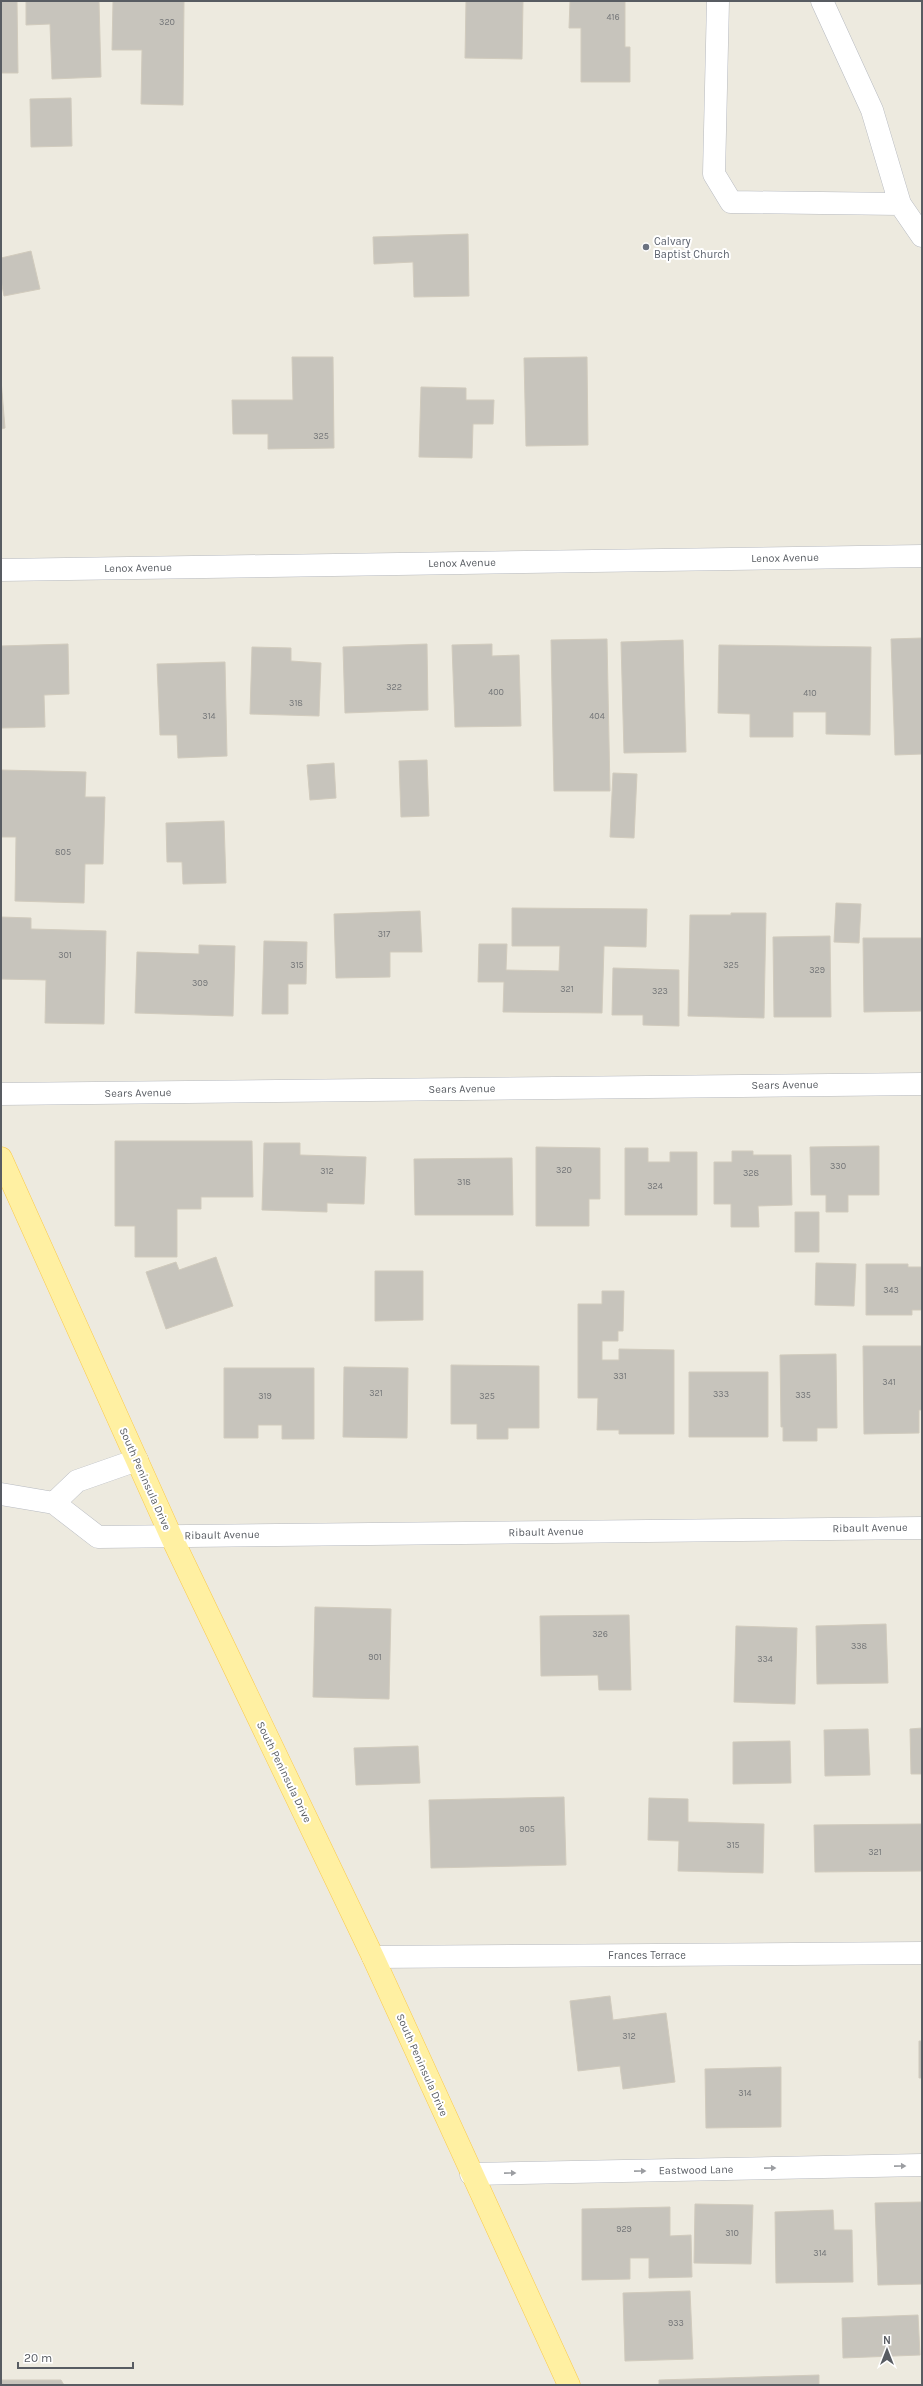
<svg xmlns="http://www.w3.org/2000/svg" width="923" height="2386" viewBox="0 0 923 2386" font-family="Karla,sans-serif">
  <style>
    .building { fill: #c7c4bc; stroke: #d1cbbd }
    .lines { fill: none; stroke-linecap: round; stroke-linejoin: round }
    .minor-casing { stroke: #b7bac0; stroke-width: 23 }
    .major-casing { stroke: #fbca4a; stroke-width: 23 }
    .minor { stroke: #fff; stroke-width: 22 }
    .major { stroke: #fff0a2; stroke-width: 22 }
    .oneway { fill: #9b9da1 }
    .worship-dot { fill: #6b7280; stroke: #fff; stroke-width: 1.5 }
    .labels { text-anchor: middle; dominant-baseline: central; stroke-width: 4; stroke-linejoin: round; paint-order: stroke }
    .number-label { font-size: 9px; fill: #747678 }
    .worship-label { font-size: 11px; fill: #5b616d; stroke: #fff; text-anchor: start }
    .street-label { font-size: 11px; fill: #585c62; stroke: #fff }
  </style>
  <rect width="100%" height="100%" fill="#edeadf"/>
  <!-- building -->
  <path class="building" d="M 1,1 L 17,1 L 18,73 L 1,73 Z
    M 26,1 L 99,1 L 101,77 L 52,79 L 50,24 L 26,25 Z
    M 113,1 L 184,1 L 183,105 L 141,104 L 142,50 L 112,50 Z
    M 466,1 L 523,1 L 522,59 L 465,58 Z
    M 570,1 L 625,1 L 625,47 L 630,47 L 630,82 L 581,82 L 581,28 L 569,28 Z
    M 71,98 L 72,146 L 31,147 L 30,99 Z
    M 468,234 L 469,296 L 414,297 L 413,262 L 374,264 L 373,237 Z
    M 31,251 L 40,289 L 4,296 L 1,280 L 1,258 Z
    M 292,357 L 333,357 L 334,448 L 268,449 L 268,434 L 233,434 L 232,400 L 293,400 Z
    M 587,357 L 588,445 L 526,446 L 524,358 Z
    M 1,380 L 5,428 L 1,429 Z
    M 421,387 L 466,388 L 466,400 L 494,400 L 493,424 L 473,424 L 472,458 L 419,457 Z
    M 922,638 L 922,754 L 895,755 L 891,639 Z
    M 607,639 L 610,791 L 554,791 L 551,640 Z
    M 683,640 L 686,752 L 624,753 L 621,642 Z
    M 68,644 L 69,694 L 44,695 L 45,727 L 1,728 L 1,646 Z
    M 427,644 L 428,710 L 345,713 L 343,647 Z
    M 492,644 L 492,656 L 519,655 L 521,726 L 455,727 L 452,645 Z
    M 719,645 L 871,647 L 870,735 L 826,734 L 826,712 L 793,712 L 793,737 L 750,737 L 750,714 L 718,713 Z
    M 252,647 L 291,648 L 291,661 L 321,663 L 319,716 L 250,714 Z
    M 225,662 L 227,756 L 178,758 L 177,735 L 160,735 L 157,664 Z
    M 427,760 L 429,816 L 401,817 L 399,761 Z
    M 334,763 L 336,798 L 310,800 L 307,765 Z
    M 1,770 L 86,772 L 85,797 L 105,797 L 103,864 L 85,864 L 84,903 L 15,901 L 16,837 L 1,837 Z
    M 613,773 L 637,774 L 634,838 L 610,837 Z
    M 224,821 L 226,883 L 183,884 L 182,862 L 167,862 L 166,823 Z
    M 836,903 L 861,904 L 859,943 L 834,942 Z
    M 512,908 L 647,909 L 646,947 L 604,946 L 602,1013 L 503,1012 L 504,982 L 478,982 L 479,944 L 507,944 L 506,970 L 559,971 L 560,946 L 512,946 Z
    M 420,911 L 422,952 L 390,952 L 390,977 L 336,978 L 334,914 Z
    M 731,913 L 766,913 L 764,1018 L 688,1016 L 690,915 L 731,915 Z
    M 1,917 L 31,918 L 31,929 L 106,931 L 104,1024 L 45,1023 L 46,980 L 1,979 Z
    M 830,936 L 831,1017 L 774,1017 L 773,937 Z
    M 863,938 L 922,938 L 922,1011 L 864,1012 Z
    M 264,941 L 307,942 L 306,984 L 288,984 L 288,1014 L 262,1014 Z
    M 199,945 L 235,946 L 233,1016 L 135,1013 L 137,952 L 199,954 Z
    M 613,968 L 679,970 L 679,1026 L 643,1025 L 643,1015 L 612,1015 Z
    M 115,1141 L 252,1141 L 253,1197 L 201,1197 L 201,1209 L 177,1209 L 177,1257 L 135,1257 L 135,1226 L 115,1226 Z
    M 264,1143 L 300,1143 L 300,1155 L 366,1157 L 364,1204 L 327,1203 L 327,1212 L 262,1210 Z
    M 879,1146 L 879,1195 L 848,1195 L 848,1212 L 826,1212 L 826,1195 L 811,1195 L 810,1147 Z
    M 536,1147 L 600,1148 L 600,1199 L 589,1199 L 589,1226 L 536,1226 Z
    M 625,1148 L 648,1148 L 648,1162 L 670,1162 L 670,1152 L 697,1152 L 697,1215 L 625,1215 Z
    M 732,1151 L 753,1151 L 753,1155 L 791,1155 L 792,1205 L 758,1206 L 759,1227 L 731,1227 L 731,1204 L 714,1204 L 714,1162 L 732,1162 Z
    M 512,1158 L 513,1215 L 415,1215 L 414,1159 Z
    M 795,1212 L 819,1212 L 819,1252 L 795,1252 Z
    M 216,1257 L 233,1306 L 166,1329 L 146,1272 L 176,1262 L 179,1270 Z
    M 816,1263 L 856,1264 L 854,1306 L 815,1305 Z
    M 866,1264 L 908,1264 L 908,1267 L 922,1267 L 922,1310 L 912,1310 L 912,1315 L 866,1315 Z
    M 375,1271 L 423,1271 L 423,1320 L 375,1321 Z
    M 602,1291 L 624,1291 L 623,1331 L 618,1331 L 618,1341 L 602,1341 L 602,1360 L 619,1360 L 619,1349 L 674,1350 L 674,1434 L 619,1434 L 619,1430 L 597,1430 L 598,1398 L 578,1398 L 578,1304 L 602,1304 Z
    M 863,1346 L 922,1346 L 922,1410 L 919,1410 L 919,1433 L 864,1434 Z
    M 836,1354 L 837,1428 L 817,1428 L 817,1441 L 783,1441 L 783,1427 L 781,1427 L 780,1355 Z
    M 451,1365 L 539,1366 L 539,1428 L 508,1428 L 508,1439 L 477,1439 L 477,1424 L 451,1424 Z
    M 344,1367 L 408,1368 L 407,1438 L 343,1437 Z
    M 224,1368 L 314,1368 L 314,1439 L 282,1439 L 282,1425 L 258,1425 L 258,1438 L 224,1438 Z
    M 689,1372 L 768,1372 L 768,1437 L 689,1437 Z
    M 315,1607 L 391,1609 L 389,1699 L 313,1697 Z
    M 629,1615 L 631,1690 L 599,1690 L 598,1675 L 541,1676 L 540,1616 Z
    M 886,1624 L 888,1683 L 817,1684 L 816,1626 Z
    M 736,1626 L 797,1628 L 795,1704 L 734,1702 Z
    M 922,1728 L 922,1774 L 911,1774 L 910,1729 Z
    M 868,1729 L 870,1775 L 825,1776 L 824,1730 Z
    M 790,1741 L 791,1783 L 733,1784 L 733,1742 Z
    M 418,1746 L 420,1783 L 356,1785 L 354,1748 Z
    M 564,1797 L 566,1865 L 431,1868 L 429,1800 Z
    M 649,1798 L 688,1799 L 688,1822 L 764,1824 L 763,1873 L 678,1871 L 679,1841 L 648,1840 Z
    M 922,1824 L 922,1871 L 815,1872 L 814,1825 Z
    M 610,1996 L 613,2020 L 666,2013 L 675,2082 L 623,2089 L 620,2066 L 578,2071 L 570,2001 Z
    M 919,2041 L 922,2041 L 922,2078 L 919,2078 Z
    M 781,2067 L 781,2127 L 706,2128 L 705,2069 Z
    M 922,2202 L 922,2284 L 878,2285 L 875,2203 Z
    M 695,2204 L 753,2205 L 751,2264 L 694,2263 Z
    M 670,2207 L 670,2236 L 691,2235 L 692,2277 L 649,2278 L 649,2258 L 630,2258 L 630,2279 L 582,2280 L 582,2209 Z
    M 833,2210 L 834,2230 L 852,2230 L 853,2282 L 776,2283 L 775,2212 Z
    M 690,2291 L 693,2359 L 625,2361 L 623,2293 Z
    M 918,2315 L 920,2355 L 843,2358 L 842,2318 Z
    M 819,2375 L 819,2385 L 659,2385 L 659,2380 Z
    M 1,2380 L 61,2380 L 64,2385 L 1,2385 Z"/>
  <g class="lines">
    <defs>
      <path id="minor" d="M 718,1 L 714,174 L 731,202 L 900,204
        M 822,1 L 872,110 L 900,204 L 922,236
        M 1,570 L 922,556
        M 1,1094 L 922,1084
        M 1,1494 L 54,1503 L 98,1537 L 922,1528
        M 54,1503 L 77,1481 L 137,1460
        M 373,1957 L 922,1953
        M 471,2174 L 922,2165"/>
      <path id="major" d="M 1,1158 L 171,1536 L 373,1957 L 569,2385"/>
    </defs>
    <!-- minor casing -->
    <use href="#minor" class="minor-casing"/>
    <!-- major casing -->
    <use href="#major" class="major-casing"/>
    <!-- minor -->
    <use href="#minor" class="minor"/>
    <!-- major -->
    <use href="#major" class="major"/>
  </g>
  <!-- one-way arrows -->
  <defs><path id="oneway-solid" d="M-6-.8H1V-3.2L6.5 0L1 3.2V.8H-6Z"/></defs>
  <g class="oneway">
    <use href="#oneway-solid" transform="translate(900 2166) rotate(-1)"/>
    <use href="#oneway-solid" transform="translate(770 2168) rotate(-1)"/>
    <use href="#oneway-solid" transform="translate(640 2171) rotate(-1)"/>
    <use href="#oneway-solid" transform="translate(510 2173) rotate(-1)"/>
  </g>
  <!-- markers -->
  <circle class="worship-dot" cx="646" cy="247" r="4"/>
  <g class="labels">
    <!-- number labels -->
    <g class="number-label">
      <text x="613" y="17">416</text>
      <text x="167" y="22">320</text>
      <text x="321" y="436">325</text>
      <text x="394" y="687">322</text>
      <text x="496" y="692">400</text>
      <text x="810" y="693">410</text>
      <text x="296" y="703">318</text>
      <text x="209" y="716">314</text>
      <text x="597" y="716">404</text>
      <text x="63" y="852">805</text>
      <text x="384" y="934">317</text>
      <text x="65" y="955">301</text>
      <text x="297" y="965">315</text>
      <text x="731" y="965">325</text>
      <text x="817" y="970">329</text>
      <text x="200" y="983">309</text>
      <text x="567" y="989">321</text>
      <text x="660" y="991">323</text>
      <text x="838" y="1166">330</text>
      <text x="564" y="1170">320</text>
      <text x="327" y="1171">312</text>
      <text x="751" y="1173">328</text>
      <text x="464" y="1182">318</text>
      <text x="655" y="1186">324</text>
      <text x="891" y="1290">343</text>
      <text x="620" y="1376">331</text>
      <text x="889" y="1382">341</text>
      <text x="376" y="1393">321</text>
      <text x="721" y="1394">333</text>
      <text x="803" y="1395">335</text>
      <text x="265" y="1396">319</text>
      <text x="487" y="1396">325</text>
      <text x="600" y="1634">326</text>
      <text x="859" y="1646">338</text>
      <text x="375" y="1657">901</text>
      <text x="765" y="1659">334</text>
      <text x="527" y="1829">905</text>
      <text x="733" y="1845">315</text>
      <text x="875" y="1852">321</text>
      <text x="629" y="2036">312</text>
      <text x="745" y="2093">314</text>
      <text x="624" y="2229">929</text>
      <text x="732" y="2233">310</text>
      <text x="820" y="2253">314</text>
      <text x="676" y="2323">933</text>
    </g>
    <!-- worship labels -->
    <g class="worship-label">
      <text x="654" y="241">Calvary<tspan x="654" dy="13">Baptist Church</tspan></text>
    </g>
    <!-- street labels -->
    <g class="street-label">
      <text transform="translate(785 558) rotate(-1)">Lenox Avenue</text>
      <text transform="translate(462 563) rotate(-1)">Lenox Avenue</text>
      <text transform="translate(138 568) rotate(-1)">Lenox Avenue</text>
      <text transform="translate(785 1085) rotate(-1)">Sears Avenue</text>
      <text transform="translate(462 1089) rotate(-1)">Sears Avenue</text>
      <text transform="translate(138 1093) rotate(-1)">Sears Avenue</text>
      <text transform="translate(145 1479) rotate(66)">South Peninsula Drive</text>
      <text transform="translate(870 1528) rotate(-1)">Ribault Avenue</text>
      <text transform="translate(546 1532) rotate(-1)">Ribault Avenue</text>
      <text transform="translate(222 1535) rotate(-1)">Ribault Avenue</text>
      <text transform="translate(284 1772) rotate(64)">South Peninsula Drive</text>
      <text x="647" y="1955">Frances Terrace</text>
      <text transform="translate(422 2065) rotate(66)">South Peninsula Drive</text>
      <text transform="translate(696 2170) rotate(-1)">Eastwood Lane</text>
    </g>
  </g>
  <!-- border -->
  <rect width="923" height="2386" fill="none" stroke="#585c62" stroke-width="4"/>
  <!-- north arrow -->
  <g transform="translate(887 2350)" stroke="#ffffff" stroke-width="3" paint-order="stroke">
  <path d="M0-3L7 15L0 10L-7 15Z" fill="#585c62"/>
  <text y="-6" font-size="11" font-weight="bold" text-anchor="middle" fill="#585c62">N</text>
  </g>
  <!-- scale -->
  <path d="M18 2362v6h115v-6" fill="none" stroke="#585c62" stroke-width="2"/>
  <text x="24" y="2362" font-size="12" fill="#585c62" stroke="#ffffff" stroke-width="3" paint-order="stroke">20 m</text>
</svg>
